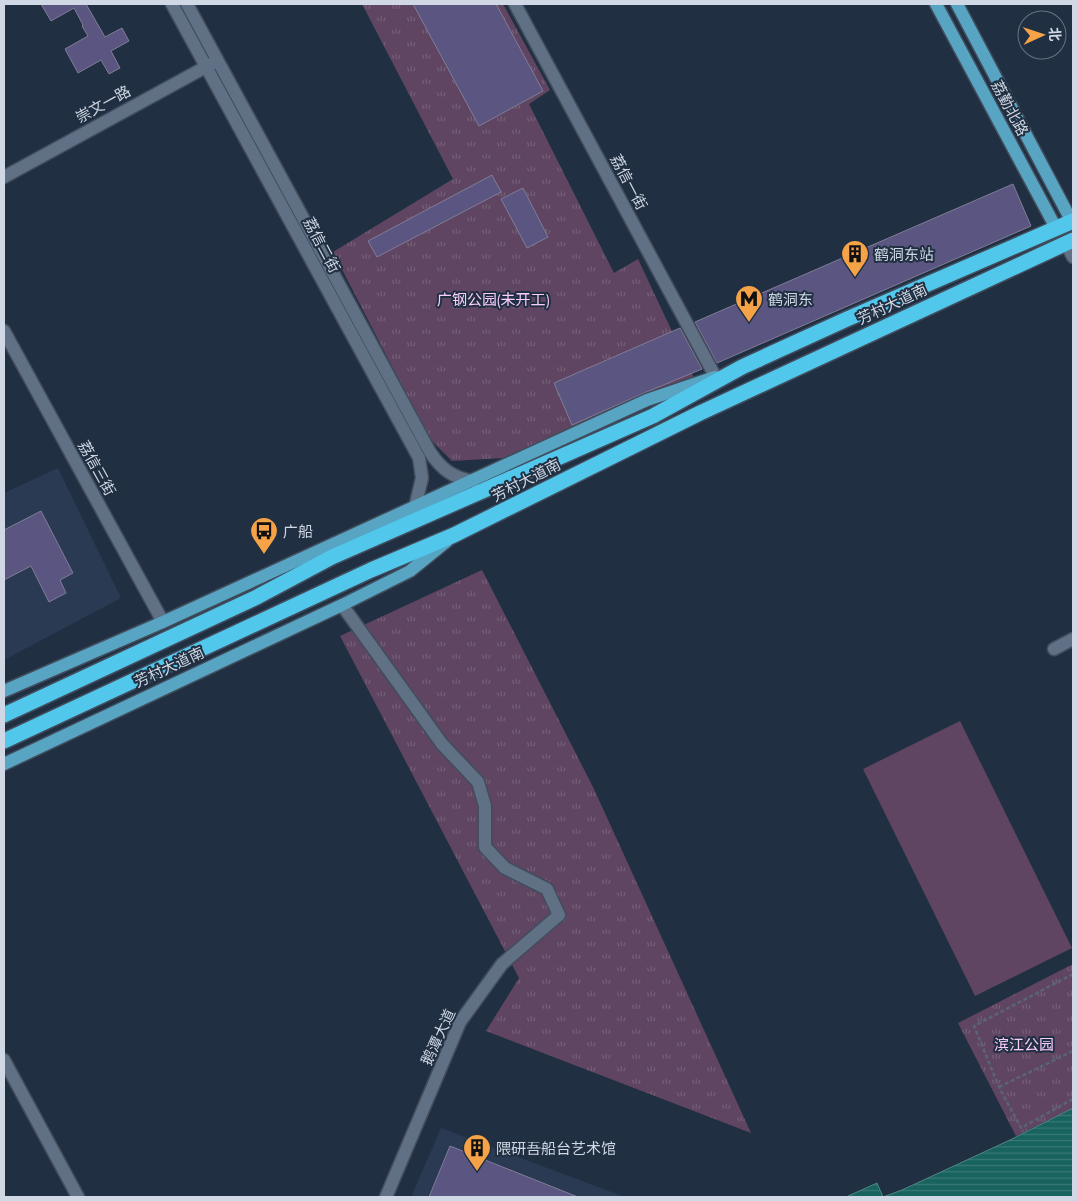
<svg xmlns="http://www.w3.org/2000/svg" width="1077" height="1201" viewBox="0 0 1077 1201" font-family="'PT Sans Narrow','Noto Sans SC',sans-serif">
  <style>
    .built { fill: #293a52 }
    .grass { fill: #5f4561 }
    .park { fill: url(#park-tufts) }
    .water { fill: url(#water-rules); stroke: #4f8686 }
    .building { fill: #5b5581; stroke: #807d96 }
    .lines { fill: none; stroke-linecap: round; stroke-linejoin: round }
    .minor-casing { stroke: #414d5d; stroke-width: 15 }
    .major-casing { stroke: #414d5d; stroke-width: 15 }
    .highway-casing { stroke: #414d5d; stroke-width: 18 }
    .path { stroke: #596576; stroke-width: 2.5; stroke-dasharray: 4 2.5; stroke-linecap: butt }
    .minor { stroke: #607085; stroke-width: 12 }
    .major { stroke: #57a4c3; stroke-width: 12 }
    .highway { stroke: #51c7ec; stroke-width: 15 }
    .labels { text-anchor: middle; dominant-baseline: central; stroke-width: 4; stroke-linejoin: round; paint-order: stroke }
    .street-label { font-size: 15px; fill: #cfd8e4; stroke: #212f42 }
    .poi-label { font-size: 15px; fill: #cfd8e4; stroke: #212f42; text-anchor: start }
    .park-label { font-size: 15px; fill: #facdfd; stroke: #212f42 }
  </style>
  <defs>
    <pattern id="park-tufts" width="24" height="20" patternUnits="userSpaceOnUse" patternTransform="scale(1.25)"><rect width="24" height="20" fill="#5f4561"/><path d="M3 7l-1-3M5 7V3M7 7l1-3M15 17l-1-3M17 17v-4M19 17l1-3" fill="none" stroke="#755f78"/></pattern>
    <pattern id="water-rules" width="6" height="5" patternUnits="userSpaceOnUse" patternTransform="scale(1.25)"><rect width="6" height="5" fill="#18635e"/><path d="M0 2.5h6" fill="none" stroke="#397975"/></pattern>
  </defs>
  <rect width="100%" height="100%" fill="#212f42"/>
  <!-- built -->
  <path class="built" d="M 58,468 L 121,598 L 4,660 L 4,493 Z
    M 441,1128 L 625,1197 L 411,1197 Z"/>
  <!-- grass -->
  <path class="grass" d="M 960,721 L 1072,948 L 975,996 L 863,769 Z"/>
  <!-- park -->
  <path class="park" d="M 362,4 L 503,4 L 550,90 L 529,104 L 614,273 L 638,259 L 694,378 L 503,458 L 452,461 L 429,438 L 333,252 L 453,179 Z
    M 482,570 L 593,787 L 751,1133 L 486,1031 L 519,978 L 340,636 Z
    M 1073,964 L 1073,1108 L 1016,1136 L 958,1023 Z"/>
  <!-- water -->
  <path class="water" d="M 1073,1108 L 1073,1197 L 846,1197 L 877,1183 L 883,1197 L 902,1190 L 1010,1140 Z"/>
  <!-- building -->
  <path class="building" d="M 41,4 L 86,4 L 105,37 L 122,28 L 129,41 L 111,51 L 120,68 L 109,74 L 101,60 L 78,73 L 65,49 L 88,36 L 82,26 L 83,25 L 74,8 L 51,21 Z
    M 413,4 L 496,4 L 543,91 L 479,126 Z
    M 492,175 L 501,192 L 377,257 L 368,241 Z
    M 1013,184 L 1031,226 L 850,305 L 717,363 L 695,322 Z
    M 523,188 L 548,237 L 527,248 L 501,199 Z
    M 680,328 L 702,369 L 644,393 L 572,425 L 554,383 Z
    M 41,511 L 73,573 L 60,580 L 66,593 L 49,602 L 31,566 L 4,580 L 4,530 Z
    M 450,1146 L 578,1197 L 429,1197 Z"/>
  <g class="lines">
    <defs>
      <path id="minor" d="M 172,4 L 419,458 L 422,478 L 415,507
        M 187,4 L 430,452 C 441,469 453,478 473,481
        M 515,4 L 715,376
        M 4,177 L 213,63
        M 1066,243 L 1073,257
        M 4,331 L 163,622
        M 342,605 L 442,744 L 478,782 L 485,806 L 485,847 L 505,868 L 547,889 L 559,915 L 502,964 L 460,1022 L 386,1197
        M 1054,649 L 1073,639
        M 4,1060 L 78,1197"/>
      <path id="major" d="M 936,4 L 1056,228
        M 957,4 L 1072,222
        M 4,691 L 163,622 L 647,400 L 715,377
        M 4,764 L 342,605 L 410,571 L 447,541"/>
      <path id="highway" d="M 4,715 L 257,597 L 332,557 L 653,416 L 742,367 L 847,319 L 1073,221
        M 4,741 L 371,570 L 454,535 L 700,413 L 1073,240"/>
    </defs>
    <!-- minor casing -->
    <use href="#minor" class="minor-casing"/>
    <!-- major casing -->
    <use href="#major" class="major-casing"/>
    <!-- highway casing -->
    <use href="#highway" class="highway-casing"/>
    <!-- path -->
    <path class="path" d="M 1073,974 L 974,1026 L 999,1087 L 1021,1128 L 1073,1099
      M 999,1087 L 1073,1051"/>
    <!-- minor -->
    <use href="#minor" class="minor"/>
    <!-- major -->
    <use href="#major" class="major"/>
    <!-- highway -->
    <use href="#highway" class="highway"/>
  </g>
  <!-- icons -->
  <defs>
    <symbol id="building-pin" viewBox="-11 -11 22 30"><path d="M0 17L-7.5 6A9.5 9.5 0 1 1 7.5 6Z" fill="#f5a346" stroke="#212f42"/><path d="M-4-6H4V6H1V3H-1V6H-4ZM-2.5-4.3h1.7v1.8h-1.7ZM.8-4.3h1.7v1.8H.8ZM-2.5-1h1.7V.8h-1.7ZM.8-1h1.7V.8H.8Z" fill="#111"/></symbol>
    <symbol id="metro-pin" viewBox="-11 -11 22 30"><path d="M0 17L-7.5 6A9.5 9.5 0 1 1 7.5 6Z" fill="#f5a346" stroke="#212f42"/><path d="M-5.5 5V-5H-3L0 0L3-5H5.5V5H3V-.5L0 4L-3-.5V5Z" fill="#111"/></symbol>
    <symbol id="bus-pin" viewBox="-11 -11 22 30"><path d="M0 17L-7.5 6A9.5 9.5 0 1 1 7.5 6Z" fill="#f5a346" stroke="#212f42"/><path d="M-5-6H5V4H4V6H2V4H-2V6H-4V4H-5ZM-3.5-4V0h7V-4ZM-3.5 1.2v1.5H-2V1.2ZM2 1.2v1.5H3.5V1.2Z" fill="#111"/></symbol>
  </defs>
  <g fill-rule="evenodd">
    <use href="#building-pin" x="839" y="238" width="32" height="43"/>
    <use href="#metro-pin" x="733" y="283" width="32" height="43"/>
    <use href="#bus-pin" x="248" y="515" width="32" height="43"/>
    <use href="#building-pin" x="461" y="1132" width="32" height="43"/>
  </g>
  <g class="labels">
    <!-- street labels -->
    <g class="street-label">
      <text transform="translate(103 104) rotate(-29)">崇文一路</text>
      <text transform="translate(1010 108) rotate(62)">荔勤北路</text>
      <text transform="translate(629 182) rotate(62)">荔信一街</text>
      <text transform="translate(322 245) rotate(62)">荔信二街</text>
      <text transform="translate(892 304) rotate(-25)">芳村大道南</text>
      <text transform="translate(97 468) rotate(61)">荔信三街</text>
      <text transform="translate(526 480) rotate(-27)">芳村大道南</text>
      <text transform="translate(169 667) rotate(-25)">芳村大道南</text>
      <text transform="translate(438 1037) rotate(-65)">鹅潭大道</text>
    </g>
    <!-- poi labels -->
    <g class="poi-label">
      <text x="874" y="254">鹤洞东站</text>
      <text x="768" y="299">鹤洞东</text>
      <text x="283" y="531">广船</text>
      <text x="496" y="1148">隈研吾船台艺术馆</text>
    </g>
    <!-- park labels -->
    <g class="park-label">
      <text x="493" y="299">广钢公园(未开工)</text>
      <text x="1024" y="1044">滨江公园</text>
    </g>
  </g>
  <!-- border -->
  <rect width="1077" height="1201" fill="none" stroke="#cfd8e4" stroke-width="10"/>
  <!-- north arrow -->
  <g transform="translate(1042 35) rotate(87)"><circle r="24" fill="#212f42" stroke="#677383"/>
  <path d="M0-4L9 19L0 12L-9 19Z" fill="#f5a346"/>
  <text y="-8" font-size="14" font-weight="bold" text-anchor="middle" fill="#cfd8e4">北</text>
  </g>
</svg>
